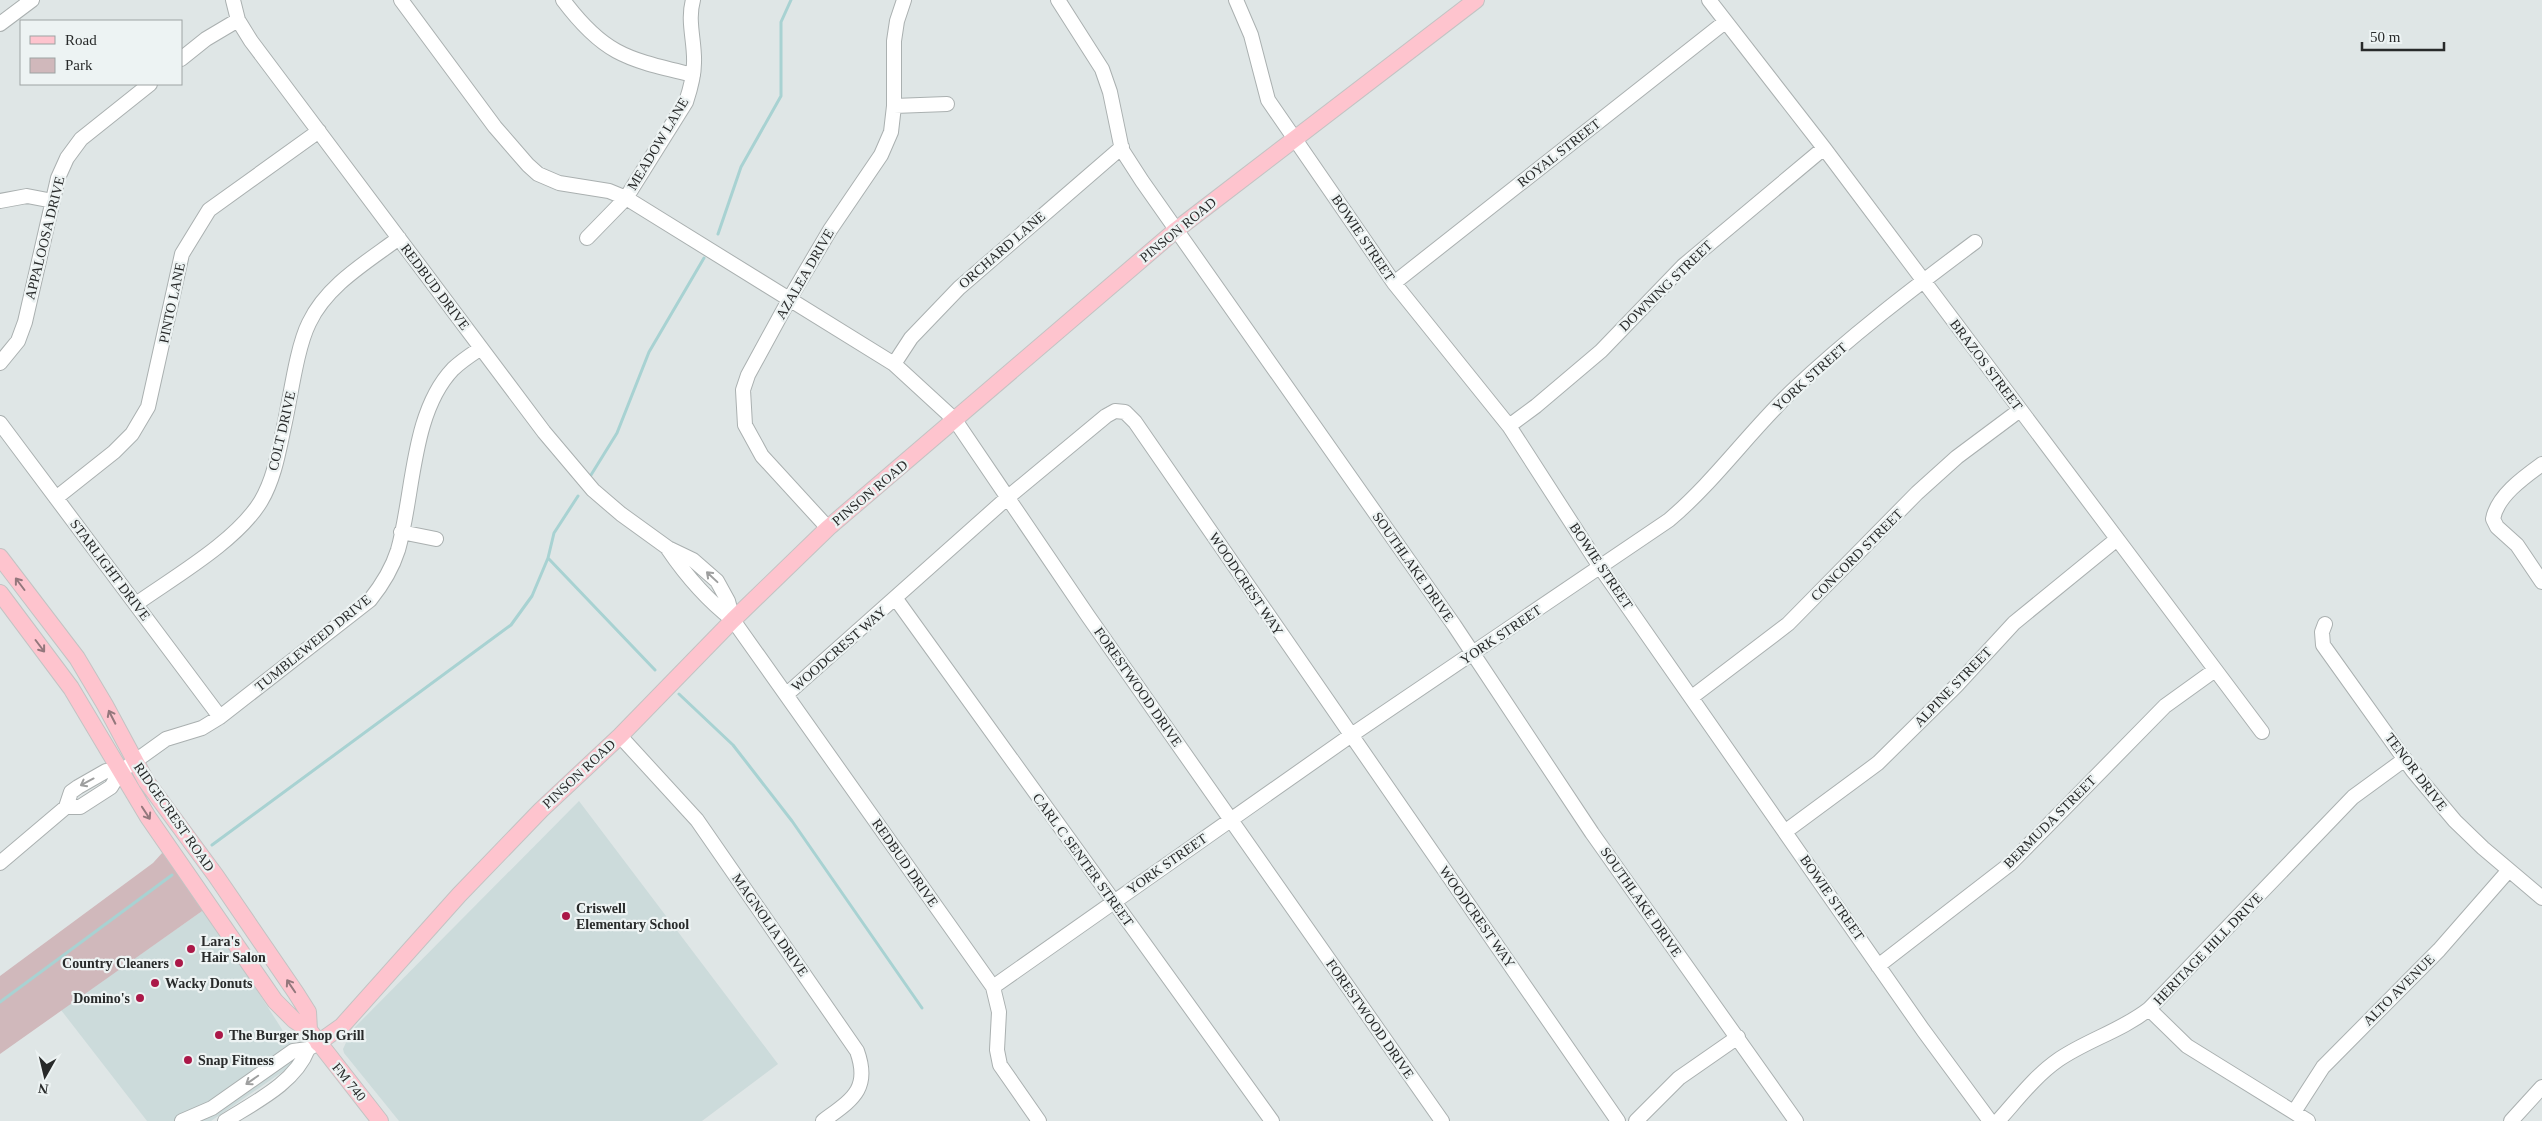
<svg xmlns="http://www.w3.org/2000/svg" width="2542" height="1121" viewBox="0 0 2542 1121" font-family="Georgia,serif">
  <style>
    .built { fill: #ccdbdb }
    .green { fill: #d0b8bb }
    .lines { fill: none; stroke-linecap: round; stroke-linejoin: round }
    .stream { stroke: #a8d2d2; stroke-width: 3 }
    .minor-casing { stroke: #aab0b0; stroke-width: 16 }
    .major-casing { stroke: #c3c3c3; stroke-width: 18 }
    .minor { stroke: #fff; stroke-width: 14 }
    .major { stroke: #fec4ce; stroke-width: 16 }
    .oneway { stroke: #9e9f9f }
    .oneway2 { stroke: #93777c }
    .poi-dot { fill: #ab1848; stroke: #edf3f3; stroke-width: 2 }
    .labels { text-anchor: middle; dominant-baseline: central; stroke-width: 4.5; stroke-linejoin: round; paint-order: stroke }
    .street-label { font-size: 14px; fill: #282a2a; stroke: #edf3f3 }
    .poi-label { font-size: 14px; font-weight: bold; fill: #282a2a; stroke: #edf3f3; text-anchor: start }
  </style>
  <rect width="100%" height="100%" fill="#dfe6e6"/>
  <!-- built -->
  <path class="built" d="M 579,801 L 778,1064 L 702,1121 L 399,1121 L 344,1053 L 343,1049 L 352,1030 Z
    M 205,909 L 301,1059 L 211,1121 L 147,1121 L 61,1010 Z"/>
  <!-- green -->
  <path class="green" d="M 163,852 L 205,909 L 0,1054 L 0,976 L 153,863 Z"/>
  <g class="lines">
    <!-- stream -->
    <path class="stream" d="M 718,234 L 741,167 L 781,96 L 781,22 L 791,0
      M 591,475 L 617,433 L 649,352 L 704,258
      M 548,558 L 655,670
      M 679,694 L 733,745 L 792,821 L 922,1008
      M 212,845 L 511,625 L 532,596 L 548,558 L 554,533 L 578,496
      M 0,1002 L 172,875"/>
    <defs>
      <path id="minor" d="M 233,0 L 238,20 L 251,41 L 544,432 L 593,490 L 621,514 L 668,548 L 693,560 L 717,581 L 728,601 L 733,620
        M 401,0 L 495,127 L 528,165 L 538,174 L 559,183 L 609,191 L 626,198 L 894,364 L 955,420 L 1088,616 L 1442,1121
        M 563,0 C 605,56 628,59 693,75
        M 1058,0 L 1102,69 L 1110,92 L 1122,150 L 1142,181 L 1454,625 L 1592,833 L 1796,1121
        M 1236,0 L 1251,35 L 1268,100 L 1394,283 L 1509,426 L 1600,567 L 1923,1030 L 1990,1121
        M 1709,0 L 1824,148 L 2262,732
        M 0,24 L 32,0
        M 181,59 L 206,39 L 238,20
        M 894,106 L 947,104
        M 0,201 L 27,196 L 53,201
        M 587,238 L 626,198 L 686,102 C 690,90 694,77 694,63 C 695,42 687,21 693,0
        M 1394,283 L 1725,22
        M 0,363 L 18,341 L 25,322 L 58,178 L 67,158 L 81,139 L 150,84
        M 894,364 L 911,338 L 959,288 L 1122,147
        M 0,423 L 220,717
        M 1509,426 L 1536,406 L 1601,351 L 1683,266 L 1824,148
        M 2542,464 C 2524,477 2497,496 2493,519 L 2497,527 L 2517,545 L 2542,582
        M 56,498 L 114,452 L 132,434 L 148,407 L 182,254 L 209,210 L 319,131
        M 828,528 L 762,456 L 745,425 L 743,390 L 748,375 L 790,298 L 830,230 L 881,155 L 891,132 L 894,106 L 894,41 L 897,21 L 904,0
        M 401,532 L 436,539
        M 668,549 C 687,577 706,599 733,620 L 993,987 L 999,1012 L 997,1050 L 1000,1065 L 1039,1121
        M 896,599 L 1272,1121
        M 136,604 C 174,577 237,541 261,501 C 275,477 279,449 285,422 C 291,394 297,347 309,323 C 327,285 367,262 399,238
        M 2325,624 L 2322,632 L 2323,645 L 2413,771 L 2455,821 L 2483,848 L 2542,898
        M 787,694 L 1007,498 L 1106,416 L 1115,411 L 1125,412 L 1135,422 L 1618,1121
        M 1692,697 L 1788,624 L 1917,493 L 1957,457 L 2020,410
        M 620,736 L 697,820 L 857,1051 C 871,1090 851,1100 823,1121
        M 66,807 L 80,807 L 111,787 L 120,772 L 166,739 L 202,728 L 220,717 L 370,600 C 382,585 392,569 398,550 C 414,494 411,413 453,369 C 461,361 472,354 481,348
        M 1786,831 L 1878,763 L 1956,686 L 2014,623 L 2117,539
        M 0,863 L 66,807 L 71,792 L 78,787 L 106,771 L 120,772
        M 1878,966 L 2010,864 L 2165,706 L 2215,670
        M 993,987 L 1350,736 L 1669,520 C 1715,481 1749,432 1792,391 C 1849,337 1912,289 1975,242
        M 2149,1009 L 2187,1046 L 2308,1121
        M 2294,1112 L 2323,1067 L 2439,950 L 2509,870
        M 182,1121 L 212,1108 L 293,1051 L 308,1049 L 318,1043
        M 225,1121 C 255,1102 295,1083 308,1049
        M 1636,1121 L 1679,1078 L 1738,1037
        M 1998,1121 C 2017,1100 2035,1076 2058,1060 C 2087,1040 2121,1031 2149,1009 L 2353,797 L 2405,759
        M 2511,1121 L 2542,1087"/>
      <path id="major" d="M 0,557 L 77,658 L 105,705 L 146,781 L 216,876 L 296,993 L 308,1012 L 309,1030
        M 0,593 L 71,688 L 148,817 L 275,1001 L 294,1020 L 309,1030 L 380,1121
        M 318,1043 L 342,1026 L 459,895 L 541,810 L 620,736 L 733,620 L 828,528 L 1176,230 L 1476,0"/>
    </defs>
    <!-- minor casing -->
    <use href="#minor" class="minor-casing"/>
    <!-- major casing -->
    <use href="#major" class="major-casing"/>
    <!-- minor -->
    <use href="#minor" class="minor"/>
    <!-- major -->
    <use href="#major" class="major"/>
  </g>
  <!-- one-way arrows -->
  <defs><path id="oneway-shaft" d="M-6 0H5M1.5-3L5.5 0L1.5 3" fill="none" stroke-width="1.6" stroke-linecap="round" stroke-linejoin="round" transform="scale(1.25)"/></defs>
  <g class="oneway">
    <use href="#oneway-shaft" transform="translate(712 577) rotate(-137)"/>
    <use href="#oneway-shaft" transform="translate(87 782) rotate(152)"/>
    <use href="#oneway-shaft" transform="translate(252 1080) rotate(145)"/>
  </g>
  <g class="oneway2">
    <use href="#oneway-shaft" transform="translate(20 584) rotate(-127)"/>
    <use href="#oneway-shaft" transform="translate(40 646) rotate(53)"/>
    <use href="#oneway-shaft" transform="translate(112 717) rotate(-117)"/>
    <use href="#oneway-shaft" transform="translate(146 813) rotate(57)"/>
    <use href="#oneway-shaft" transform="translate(291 986) rotate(-124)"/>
  </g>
  <!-- markers -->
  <g class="poi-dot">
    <circle cx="566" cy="916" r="5"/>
    <circle cx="191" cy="949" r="5"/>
    <circle cx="179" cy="963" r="5"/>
    <circle cx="155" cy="983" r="5"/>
    <circle cx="140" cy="998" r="5"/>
    <circle cx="219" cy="1035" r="5"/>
    <circle cx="188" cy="1060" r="5"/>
  </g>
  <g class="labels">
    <!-- street labels -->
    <g class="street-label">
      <text transform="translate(658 144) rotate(-59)">MEADOW LANE</text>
      <text transform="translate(1559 153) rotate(-38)">ROYAL STREET</text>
      <text transform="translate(1178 230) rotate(-39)">PINSON ROAD</text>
      <text transform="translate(45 238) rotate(-76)">APPALOOSA DRIVE</text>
      <text transform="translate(1363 238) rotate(56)">BOWIE STREET</text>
      <text transform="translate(1002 250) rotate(-41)">ORCHARD LANE</text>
      <text transform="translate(805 274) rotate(-60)">AZALEA DRIVE</text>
      <text transform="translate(1666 286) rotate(-44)">DOWNING STREET</text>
      <text transform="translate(435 287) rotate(53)">REDBUD DRIVE</text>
      <text transform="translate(172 303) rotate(-78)">PINTO LANE</text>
      <text transform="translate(1986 365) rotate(53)">BRAZOS STREET</text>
      <text transform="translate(1810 377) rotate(-42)">YORK STREET</text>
      <text transform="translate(282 431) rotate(-77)">COLT DRIVE</text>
      <text transform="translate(870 493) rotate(-40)">PINSON ROAD</text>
      <text transform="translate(1857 555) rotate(-45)">CONCORD STREET</text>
      <text transform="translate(1601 566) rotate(56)">BOWIE STREET</text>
      <text transform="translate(1413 567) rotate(55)">SOUTHLAKE DRIVE</text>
      <text transform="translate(110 570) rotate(53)">STARLIGHT DRIVE</text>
      <text transform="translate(1246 584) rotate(56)">WOODCREST WAY</text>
      <text transform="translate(1501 635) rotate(-34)">YORK STREET</text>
      <text transform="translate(313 643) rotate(-39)">TUMBLEWEED DRIVE</text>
      <text transform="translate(839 649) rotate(-41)">WOODCREST WAY</text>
      <text transform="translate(1138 687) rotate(55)">FORESTWOOD DRIVE</text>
      <text transform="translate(1953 687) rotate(-46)">ALPINE STREET</text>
      <text transform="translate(2416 772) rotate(53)">TENOR DRIVE</text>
      <text transform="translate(579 774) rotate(-43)">PINSON ROAD</text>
      <text transform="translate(174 817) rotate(55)">RIDGECREST ROAD</text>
      <text transform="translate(2050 822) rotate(-45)">BERMUDA STREET</text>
      <text transform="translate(1083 860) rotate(54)">CARL C SENTER STREET</text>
      <text transform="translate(905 863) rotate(55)">REDBUD DRIVE</text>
      <text transform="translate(1167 864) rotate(-35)">YORK STREET</text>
      <text transform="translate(1832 898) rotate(55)">BOWIE STREET</text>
      <text transform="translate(1641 902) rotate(55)">SOUTHLAKE DRIVE</text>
      <text transform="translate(1477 917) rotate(55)">WOODCREST WAY</text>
      <text transform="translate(770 925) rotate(55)">MAGNOLIA DRIVE</text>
      <text transform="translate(2208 949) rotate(-46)">HERITAGE HILL DRIVE</text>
      <text transform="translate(2399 990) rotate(-45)">ALTO AVENUE</text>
      <text transform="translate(1370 1019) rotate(55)">FORESTWOOD DRIVE</text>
      <text transform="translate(349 1082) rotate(51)">FM 740</text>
    </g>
    <!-- poi labels -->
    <g class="poi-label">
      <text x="576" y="908">Criswell<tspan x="576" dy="16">Elementary School</tspan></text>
      <text x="201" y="941">Lara's<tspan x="201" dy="16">Hair Salon</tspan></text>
      <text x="169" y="963" text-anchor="end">Country Cleaners</text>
      <text x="165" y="983">Wacky Donuts</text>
      <text x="130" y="998" text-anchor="end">Domino's</text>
      <text x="229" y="1035">The Burger Shop Grill</text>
      <text x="198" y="1060">Snap Fitness</text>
    </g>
  </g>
  <!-- legend -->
  <rect x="20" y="20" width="162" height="65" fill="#edf3f3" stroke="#9ea3a3"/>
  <rect x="30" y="36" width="25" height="8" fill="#fec4ce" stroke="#9ea3a3"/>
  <text x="65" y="45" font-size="15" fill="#282a2a">Road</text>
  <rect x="30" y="58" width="25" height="15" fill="#d0b8bb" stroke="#9ea3a3"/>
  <text x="65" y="70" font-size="15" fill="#282a2a">Park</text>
  <!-- north arrow -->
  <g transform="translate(45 1076) rotate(188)" stroke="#edf3f3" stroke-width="4" paint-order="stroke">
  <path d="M0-4L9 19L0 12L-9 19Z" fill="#282a2a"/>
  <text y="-8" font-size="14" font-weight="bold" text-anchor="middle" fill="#282a2a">N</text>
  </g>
  <!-- scale -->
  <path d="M2362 42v8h82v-8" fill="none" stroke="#282a2a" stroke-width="2.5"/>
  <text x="2370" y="42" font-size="15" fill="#282a2a" stroke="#edf3f3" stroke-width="4" paint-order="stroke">50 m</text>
</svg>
